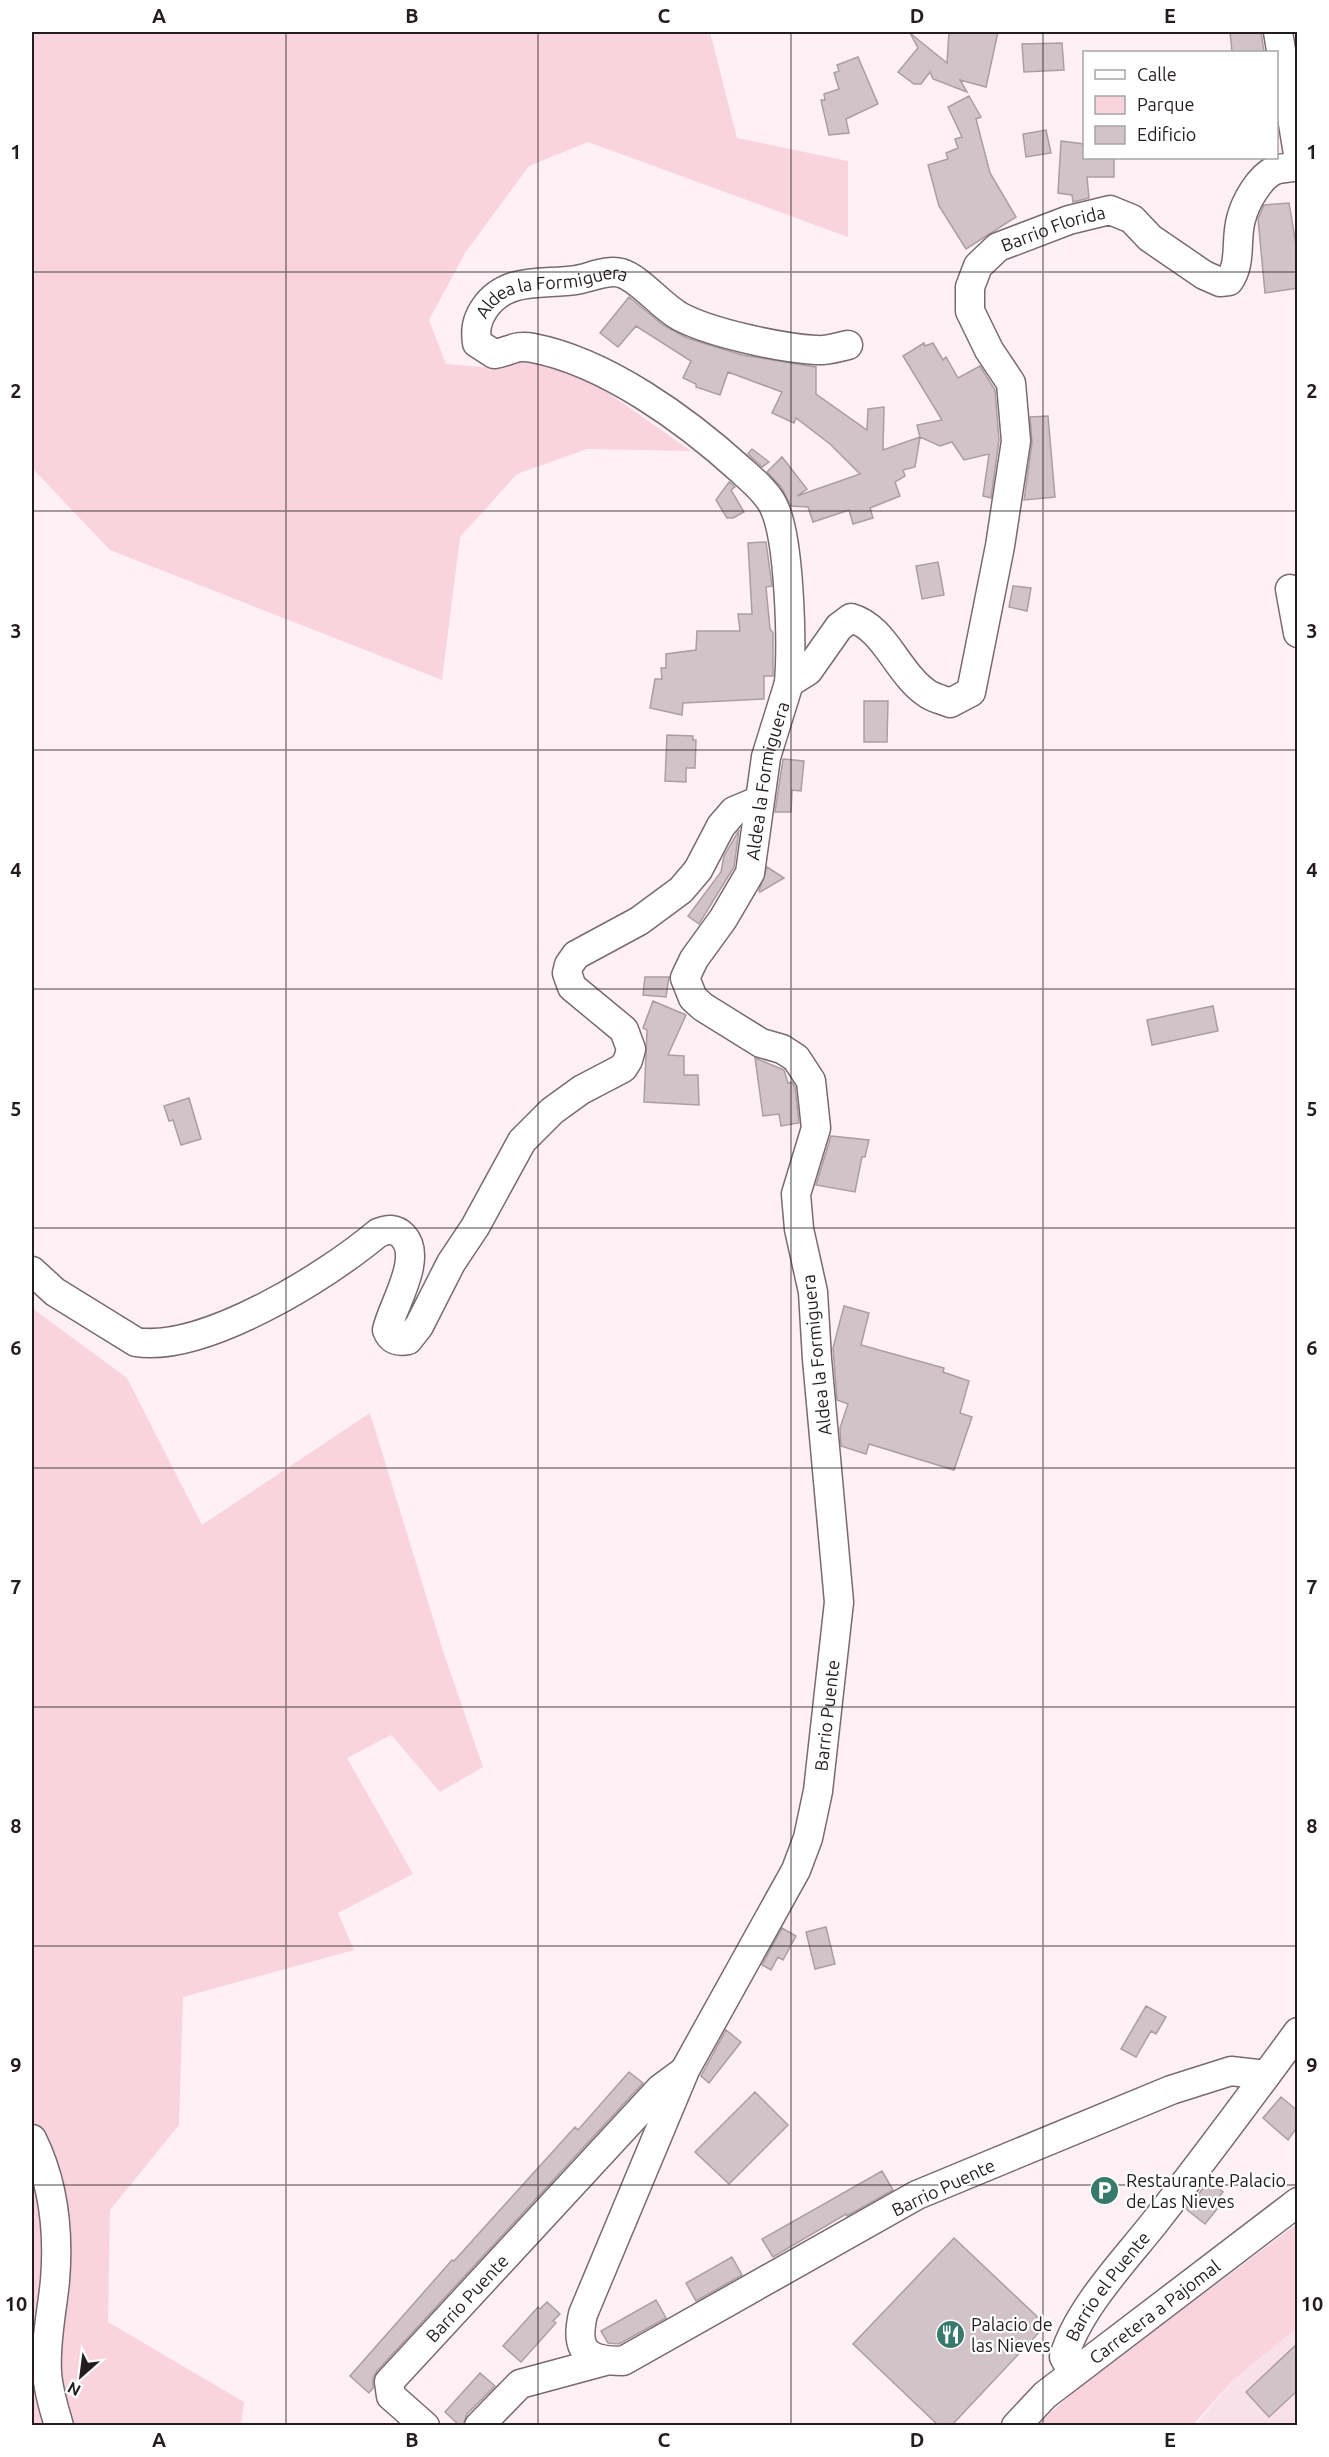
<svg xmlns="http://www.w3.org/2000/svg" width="1329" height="2457" viewBox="0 0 1329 2457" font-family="Ubuntu,sans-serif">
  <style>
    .built { fill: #f8e1e8 }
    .green { fill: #f9d4df }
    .building { fill: #d2c3c8; stroke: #ab9ea2; stroke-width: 1.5 }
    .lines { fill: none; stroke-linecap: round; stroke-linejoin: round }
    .minor-casing { stroke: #786b6f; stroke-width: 31 }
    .minor { stroke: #fff; stroke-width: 28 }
    .grid { fill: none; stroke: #231d1f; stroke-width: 1.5; stroke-opacity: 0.55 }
    .labels { text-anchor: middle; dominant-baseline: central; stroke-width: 4.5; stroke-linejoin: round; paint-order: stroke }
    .street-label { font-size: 18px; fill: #231d1f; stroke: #fff }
    .poi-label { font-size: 18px; fill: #231d1f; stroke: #fff; text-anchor: start }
    .neatline { fill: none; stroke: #231d1f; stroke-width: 2 }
    .grid-label { font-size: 20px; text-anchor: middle; font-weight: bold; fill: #231d1f }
  </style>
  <rect width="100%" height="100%" fill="#fff0f5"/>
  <!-- built -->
  <path class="built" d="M 1297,2328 L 1297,2425 L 1195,2426 L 1232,2381 Z"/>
  <!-- green -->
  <path class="green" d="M 32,32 L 710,32 L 737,138 L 848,161 L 848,237 L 588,142 L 529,166 L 465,253 L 429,320 L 446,364 L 495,368 L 516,361 L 544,362 L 594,383 L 691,451 L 587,449 L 517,474 L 460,537 L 442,680 L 110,550 L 32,468 Z
    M 32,1308 L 127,1378 L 202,1525 L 370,1413 L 444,1654 L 483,1767 L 440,1792 L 391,1735 L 347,1758 L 413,1874 L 338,1913 L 354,1950 L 183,1997 L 179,2125 L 110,2210 L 108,2322 L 244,2402 L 241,2425 L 32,2425 Z
    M 1297,2224 L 1297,2328 L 1232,2381 L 1193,2425 L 1036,2426 L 1084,2383 Z"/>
  <!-- building -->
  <path class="building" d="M 949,32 L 998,32 L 986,87 L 960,80 L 967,92 L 933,79 L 930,72 L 921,84 L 914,84 L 898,72 L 918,48 L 910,33 L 947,63 Z
    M 1230,32 L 1261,32 L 1264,52 L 1232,52 Z
    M 1062,43 L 1064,70 L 1024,72 L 1022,44 Z
    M 858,57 L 878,104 L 846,119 L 849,133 L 829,135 L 821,100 L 825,100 L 824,94 L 839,89 L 834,73 L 839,71 L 837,65 Z
    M 969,96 L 981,117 L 976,119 L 990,173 L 1016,217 L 966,249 L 939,206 L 928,165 L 948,159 L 946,153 L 958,148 L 955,139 L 962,137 L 948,107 Z
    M 1046,130 L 1051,153 L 1026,157 L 1023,134 Z
    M 1061,141 L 1084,144 L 1084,158 L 1114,158 L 1114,177 L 1087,177 L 1089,198 L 1073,202 L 1072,195 L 1058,193 Z
    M 1289,203 L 1298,257 L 1298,288 L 1265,293 L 1258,219 L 1264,205 Z
    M 629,297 L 663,325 L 687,338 L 742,355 L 816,367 L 816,394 L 867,430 L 868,409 L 884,407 L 883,450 L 920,437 L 917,425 L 942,420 L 903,356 L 924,343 L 925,346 L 933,343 L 943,360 L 946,357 L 958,378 L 980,366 L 995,390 L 999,440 L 991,498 L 983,496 L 989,454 L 964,460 L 952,442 L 940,446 L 920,437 L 915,467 L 903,470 L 905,476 L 895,482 L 900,496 L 870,508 L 873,518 L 853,524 L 849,510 L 813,522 L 808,507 L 791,506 L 781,487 L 767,472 L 782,457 L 807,489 L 797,496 L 860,474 L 830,444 L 796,418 L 794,423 L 772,413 L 782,392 L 728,372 L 720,395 L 696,387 L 696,384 L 683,378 L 691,361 L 636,326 L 618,347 L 600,333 Z
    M 1048,416 L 1055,497 L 1024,500 L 1032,443 L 1030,417 Z
    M 752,449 L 769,462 L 762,467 L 748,454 Z
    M 729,482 L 735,487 L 731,490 L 744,512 L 733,518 L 727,518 L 716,500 Z
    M 766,542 L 772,586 L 766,587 L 770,629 L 773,633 L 773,676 L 764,676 L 764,699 L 683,703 L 682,715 L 650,708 L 655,679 L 662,679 L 661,668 L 666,668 L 666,654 L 696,650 L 697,631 L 740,631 L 738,614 L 752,614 L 748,543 Z
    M 938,562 L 944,595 L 922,599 L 916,566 Z
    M 1013,586 L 1031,588 L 1027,611 L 1009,607 Z
    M 864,701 L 888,701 L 887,742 L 864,742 Z
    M 667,735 L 693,736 L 693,740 L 696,740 L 695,768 L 686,768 L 686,782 L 665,781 Z
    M 783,759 L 804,761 L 801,791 L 792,790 L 791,812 L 775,812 Z
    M 739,830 L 734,867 L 699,924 L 688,916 L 721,872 L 724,856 Z
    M 767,867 L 784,878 L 760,892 L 759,891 Z
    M 645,977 L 669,977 L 666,997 L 643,995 Z
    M 653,1001 L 686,1015 L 668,1055 L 684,1056 L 684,1075 L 698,1075 L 699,1105 L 644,1102 L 647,1030 L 643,1028 Z
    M 1213,1006 L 1218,1031 L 1152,1045 L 1147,1020 Z
    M 755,1058 L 784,1070 L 788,1083 L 792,1082 L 795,1087 L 799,1123 L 781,1126 L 779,1114 L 763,1116 Z
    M 189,1098 L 201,1139 L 181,1145 L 173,1120 L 169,1121 L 164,1106 Z
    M 831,1136 L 869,1140 L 865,1157 L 862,1157 L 855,1192 L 816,1185 Z
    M 844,1306 L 869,1313 L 861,1345 L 944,1368 L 943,1372 L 969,1381 L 960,1413 L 972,1417 L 954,1470 L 869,1444 L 866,1454 L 841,1446 L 840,1428 L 848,1404 L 837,1400 L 833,1348 Z
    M 826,1927 L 835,1964 L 815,1969 L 806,1932 Z
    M 782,1928 L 796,1936 L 783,1960 L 778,1957 L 771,1970 L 762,1965 Z
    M 1146,2006 L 1166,2017 L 1156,2034 L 1151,2031 L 1136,2057 L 1121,2049 Z
    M 726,2030 L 741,2042 L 709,2083 L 701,2076 Z
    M 629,2072 L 643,2083 L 377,2371 L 373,2378 L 373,2388 L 369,2393 L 350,2376 L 446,2267 L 452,2260 L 454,2261 L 575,2127 L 578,2130 Z
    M 755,2092 L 788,2125 L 729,2184 L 695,2152 Z
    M 1281,2097 L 1298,2111 L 1298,2126 L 1288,2140 L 1263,2118 Z
    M 882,2171 L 893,2190 L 847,2216 L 846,2214 L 773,2257 L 762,2239 Z
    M 1209,2181 L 1223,2192 L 1217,2200 L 1221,2204 L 1205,2224 L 1186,2209 Z
    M 954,2238 L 1046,2325 L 951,2426 L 939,2426 L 853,2344 Z
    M 732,2257 L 742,2275 L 696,2301 L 686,2283 Z
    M 656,2300 L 666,2318 L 619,2344 L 608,2343 L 601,2331 Z
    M 547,2302 L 560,2314 L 553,2321 L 556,2323 L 521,2362 L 503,2346 L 538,2307 L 540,2309 Z
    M 1298,2343 L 1298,2390 L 1269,2417 L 1246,2392 Z
    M 480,2373 L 495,2386 L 467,2414 L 463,2426 L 460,2426 L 445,2412 Z"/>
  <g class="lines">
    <defs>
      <g id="minor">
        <path d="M 1278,32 L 1298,154"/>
        <path d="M 1290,589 L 1298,633"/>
        <path id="s1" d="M 789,683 C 792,645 790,540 774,507 C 768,493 752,480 741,470 C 686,420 606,362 533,348 C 515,344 510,352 494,354 L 477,343 C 475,329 477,320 484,309 C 506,276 543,285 576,280 C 589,278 608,269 621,273 C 639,278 660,305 679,316 C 710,333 781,348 816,350 C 827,351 838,347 848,345"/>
        <path d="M 32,1271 L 55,1292 L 136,1342 C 204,1353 327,1276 378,1233 C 388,1229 395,1228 403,1236 C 424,1258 392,1306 387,1330 C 391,1340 398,1342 408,1340 L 419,1326 L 451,1263 L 475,1227 L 522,1141 L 552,1111 L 581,1090 L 623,1068 L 628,1060 L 631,1049 L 624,1030 L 572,987 L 567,973 L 569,965 L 576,955 L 639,921 L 681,890 L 698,870 L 721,826 L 734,811 L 758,801"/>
        <path id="s2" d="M 1266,2075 L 1231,2071 L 1171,2090 L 917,2195 L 623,2361 C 585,2361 575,2350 583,2314 L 685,2070 L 796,1870 L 808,1838 L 818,1791 L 839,1602 L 817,1359 L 813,1292 L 799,1229 L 796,1194 L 816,1128 L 811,1081 L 796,1058 L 782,1049 L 761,1043 L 703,1007 L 693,998 L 685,978 L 694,959 L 723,919 L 750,873 L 766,757 L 789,683 L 808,671 L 839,627 L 851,618 C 885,627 898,675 928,694 C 934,698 943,700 950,703 L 971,692 L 1000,546 L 1016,441 L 1011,383 L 989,350 L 970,311 L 970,287 L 978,266 L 998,247 L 1069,220 L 1110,210 L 1132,219 L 1150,238 L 1204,275 L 1220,282 L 1229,281 C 1242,263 1235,240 1241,219 C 1245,203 1259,177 1275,170 C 1281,168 1290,168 1298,166"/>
        <path d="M 32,2139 C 54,2183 59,2232 55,2281 C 52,2311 45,2342 47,2372 C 48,2391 54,2408 59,2426"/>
        <path id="s3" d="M 1073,2373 L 1064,2357 C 1077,2310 1125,2260 1155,2222 C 1204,2159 1251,2096 1298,2032"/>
        <path id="s4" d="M 425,2426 L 391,2396 L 389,2382 L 660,2089 L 683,2072"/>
        <path d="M 479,2426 L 520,2384 L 605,2361"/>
        <path id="s5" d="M 1016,2426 L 1045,2395 L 1298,2202"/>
      </g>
    </defs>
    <!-- minor casing -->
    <use href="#minor" class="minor-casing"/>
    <!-- minor -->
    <use href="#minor" class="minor"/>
  </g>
  <!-- grid -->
  <path class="grid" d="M 286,32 L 286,2426M 538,32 L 538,2426M 791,32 L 791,2426M 1043,32 L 1043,2426M 32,272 L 1298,272M 32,511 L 1298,511M 32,750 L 1298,750M 32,989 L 1298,989M 32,1228 L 1298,1228M 32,1468 L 1298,1468M 32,1707 L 1298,1707M 32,1946 L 1298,1946M 32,2185 L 1298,2185"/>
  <!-- icons -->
  <defs>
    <symbol id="parking-disc" viewBox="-11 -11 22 22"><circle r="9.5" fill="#377a6c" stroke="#fff"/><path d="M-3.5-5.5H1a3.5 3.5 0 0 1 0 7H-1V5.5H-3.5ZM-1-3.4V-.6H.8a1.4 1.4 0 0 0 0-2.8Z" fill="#fff"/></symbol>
    <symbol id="restaurant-disc" viewBox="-11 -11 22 22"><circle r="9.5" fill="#377a6c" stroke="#fff"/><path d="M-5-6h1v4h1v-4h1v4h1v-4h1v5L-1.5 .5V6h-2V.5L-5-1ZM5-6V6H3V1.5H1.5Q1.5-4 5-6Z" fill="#fff"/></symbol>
  </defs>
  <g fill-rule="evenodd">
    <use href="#parking-disc" x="1088" y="2174" width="33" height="33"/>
    <use href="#restaurant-disc" x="934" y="2318" width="33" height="33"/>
  </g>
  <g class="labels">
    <!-- street labels -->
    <g class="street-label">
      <text stroke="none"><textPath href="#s2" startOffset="3346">Barrio Florida</textPath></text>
      <text stroke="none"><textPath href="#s1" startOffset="640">Aldea la Formiguera</textPath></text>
      <text stroke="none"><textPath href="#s2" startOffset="2468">Aldea la Formiguera</textPath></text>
      <text transform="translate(816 1355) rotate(-96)">Aldea la Formiguera</text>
      <text stroke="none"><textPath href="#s2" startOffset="1440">Barrio Puente</textPath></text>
      <text transform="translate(943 2187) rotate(-25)">Barrio Puente</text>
      <text stroke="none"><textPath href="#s3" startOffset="102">Barrio el Puente</textPath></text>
      <text stroke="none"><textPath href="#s4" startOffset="174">Barrio Puente</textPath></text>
      <text stroke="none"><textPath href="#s5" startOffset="180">Carretera a Pajomal</textPath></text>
    </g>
    <!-- poi labels -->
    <g class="poi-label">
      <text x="1126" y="2180">Restaurante Palacio<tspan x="1126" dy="21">de Las Nieves</tspan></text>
      <text x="971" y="2324">Palacio de<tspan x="971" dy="21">las Nieves</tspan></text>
    </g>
  </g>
  <!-- border -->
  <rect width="1329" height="2457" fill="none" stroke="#ffffff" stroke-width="66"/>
  <!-- legend -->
  <rect x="1083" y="51" width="195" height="108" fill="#ffffff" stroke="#a7a5a5" stroke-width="1.5"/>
  <rect x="1095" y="70" width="30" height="9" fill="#ffffff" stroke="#a7a5a5" stroke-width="1.5"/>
  <text x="1137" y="81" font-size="18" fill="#231d1f">Calle</text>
  <rect x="1095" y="96" width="30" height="18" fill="#f9d4df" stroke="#a7a5a5" stroke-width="1.5"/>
  <text x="1137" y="111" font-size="18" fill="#231d1f">Parque</text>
  <rect x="1095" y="126" width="30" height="18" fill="#d2c3c8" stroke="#a7a5a5" stroke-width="1.5"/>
  <text x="1137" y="141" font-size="18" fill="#231d1f">Edificio</text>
  <!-- north arrow -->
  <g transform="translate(81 2376) rotate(208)" stroke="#ffffff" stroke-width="4.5" paint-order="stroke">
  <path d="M0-4.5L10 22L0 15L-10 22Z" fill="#231d1f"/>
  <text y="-9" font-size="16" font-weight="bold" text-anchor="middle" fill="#231d1f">N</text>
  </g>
  <rect x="33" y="33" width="1263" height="2391" class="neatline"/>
  <g class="grid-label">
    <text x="159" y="23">A</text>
    <text x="412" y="23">B</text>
    <text x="664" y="23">C</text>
    <text x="917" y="23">D</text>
    <text x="1170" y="23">E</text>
    <text x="16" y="159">1</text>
    <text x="1312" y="159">1</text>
    <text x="16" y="398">2</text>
    <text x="1312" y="398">2</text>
    <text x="16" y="638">3</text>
    <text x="1312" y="638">3</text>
    <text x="16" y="877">4</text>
    <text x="1312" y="877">4</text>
    <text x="16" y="1116">5</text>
    <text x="1312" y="1116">5</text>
    <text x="16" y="1355">6</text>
    <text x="1312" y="1355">6</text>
    <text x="16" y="1594">7</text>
    <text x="1312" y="1594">7</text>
    <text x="16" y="1833">8</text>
    <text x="1312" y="1833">8</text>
    <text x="16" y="2072">9</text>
    <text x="1312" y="2072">9</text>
    <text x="16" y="2311">10</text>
    <text x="1312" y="2311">10</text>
    <text x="159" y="2447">A</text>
    <text x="412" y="2447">B</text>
    <text x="664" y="2447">C</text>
    <text x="917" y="2447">D</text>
    <text x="1170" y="2447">E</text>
  </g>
</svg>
